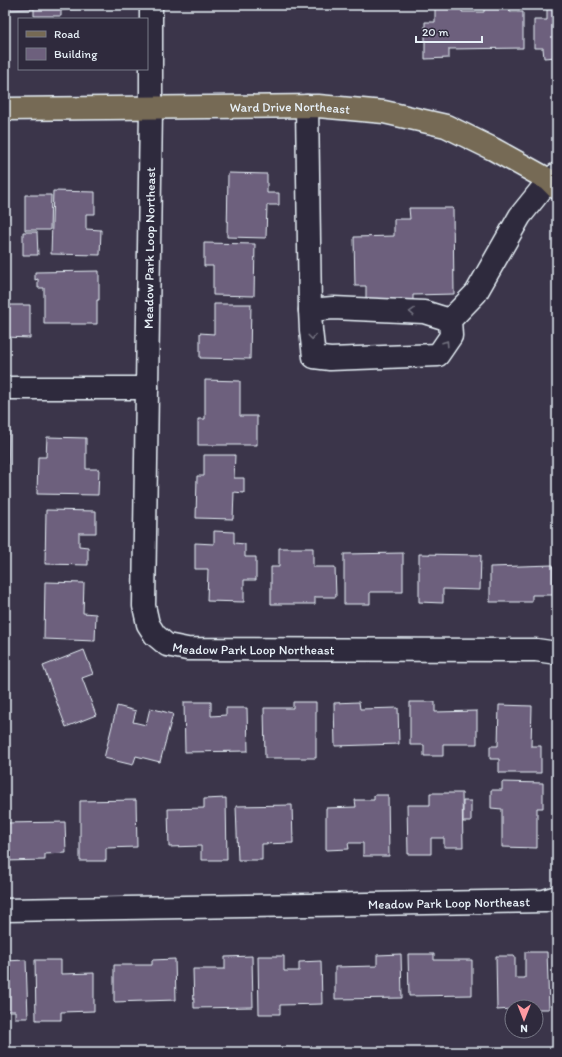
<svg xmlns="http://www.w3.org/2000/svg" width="562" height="1057" viewBox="0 0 562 1057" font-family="Itim,sans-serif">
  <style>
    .building { fill: #6d607d; stroke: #e8f1f8 }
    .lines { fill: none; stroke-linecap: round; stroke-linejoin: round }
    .minor-casing { stroke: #e8f1f8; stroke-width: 25 }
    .major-casing { stroke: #e8f1f8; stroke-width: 25 }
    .minor { stroke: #2f2a3d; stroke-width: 22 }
    .major { stroke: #766a54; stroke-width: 22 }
    .oneway { stroke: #70707e }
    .labels { text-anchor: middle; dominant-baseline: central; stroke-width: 3; stroke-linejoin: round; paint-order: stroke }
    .street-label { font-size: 13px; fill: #e8f1f8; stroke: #2f2a3d }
  </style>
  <rect width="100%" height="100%" fill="#3b354a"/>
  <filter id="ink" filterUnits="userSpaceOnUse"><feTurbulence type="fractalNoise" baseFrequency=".025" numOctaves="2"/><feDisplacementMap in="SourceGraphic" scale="8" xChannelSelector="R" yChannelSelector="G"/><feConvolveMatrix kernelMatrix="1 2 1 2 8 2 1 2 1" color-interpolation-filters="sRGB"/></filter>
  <g filter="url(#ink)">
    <!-- building -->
    <path class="building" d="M 5,5 L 82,5 L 82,9 L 61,10 L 61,16 L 34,16 L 34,9 L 5,10 Z
      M 435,5 L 462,5 L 462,12 L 484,12 L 484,5 L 510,5 L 510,12 L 523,12 L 523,48 L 449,49 L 449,58 L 425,59 L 425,22 L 435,22 Z
      M 547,5 L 557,5 L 557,57 L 544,58 L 543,48 L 534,48 L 534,20 L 547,20 Z
      M 228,173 L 267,174 L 267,193 L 279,193 L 279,205 L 267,205 L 266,238 L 227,237 Z
      M 5,191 L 8,191 L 8,220 L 5,221 Z
      M 53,191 L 95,192 L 95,214 L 86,214 L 86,229 L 101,230 L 100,255 L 51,254 Z
      M 25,195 L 51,195 L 50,230 L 25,230 Z
      M 409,208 L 453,208 L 454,294 L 413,295 L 413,301 L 366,301 L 366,286 L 355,286 L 354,237 L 394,236 L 394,219 L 410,219 Z
      M 23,232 L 37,232 L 38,255 L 23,255 Z
      M 204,243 L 255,244 L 254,296 L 213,295 L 213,266 L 204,266 Z
      M 99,271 L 99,300 L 97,300 L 97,324 L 44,324 L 44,288 L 38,288 L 38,279 L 35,280 L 35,272 Z
      M 214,304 L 251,304 L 250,359 L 200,358 L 200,333 L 214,334 Z
      M 5,305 L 30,305 L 30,338 L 5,337 Z
      M 205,380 L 240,381 L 240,416 L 257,416 L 257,445 L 198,445 L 198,419 L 205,419 Z
      M 5,427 L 9,428 L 8,479 L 5,479 Z
      M 47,437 L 86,438 L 86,469 L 99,469 L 98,495 L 37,494 L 38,457 L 46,457 Z
      M 204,455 L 235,455 L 234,478 L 244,478 L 244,493 L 234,492 L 233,519 L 196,518 L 197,476 L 204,476 Z
      M 46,510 L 96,511 L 96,533 L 79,533 L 79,546 L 88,547 L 88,565 L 45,564 Z
      M 214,531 L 234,532 L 234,543 L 245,544 L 245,557 L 256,557 L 256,580 L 244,580 L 244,602 L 207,601 L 208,569 L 195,569 L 195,543 L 214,544 Z
      M 279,548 L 313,548 L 313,567 L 335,567 L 336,597 L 315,597 L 315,604 L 271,604 L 271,567 L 279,567 Z
      M 403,553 L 403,592 L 370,592 L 370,604 L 344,604 L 344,554 Z
      M 419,554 L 481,555 L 480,590 L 443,589 L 443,603 L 419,602 Z
      M 553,565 L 553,595 L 532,595 L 532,602 L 490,602 L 490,567 Z
      M 45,582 L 84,583 L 83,613 L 96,614 L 95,641 L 44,639 Z
      M 84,650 L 93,674 L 82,678 L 96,715 L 66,727 L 43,666 Z
      M 184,702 L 211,702 L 211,716 L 226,715 L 226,708 L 247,708 L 248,751 L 185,752 Z
      M 293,702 L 316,702 L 316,758 L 265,758 L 264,708 L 293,708 Z
      M 359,702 L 360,709 L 398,708 L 399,744 L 335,746 L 334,703 Z
      M 410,702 L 435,702 L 435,712 L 477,711 L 477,744 L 443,744 L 443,756 L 424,756 L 424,745 L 410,745 Z
      M 499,705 L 532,706 L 531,746 L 541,746 L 541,773 L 499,773 L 499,759 L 490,759 L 490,746 L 498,746 Z
      M 117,706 L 136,711 L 133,722 L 146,725 L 150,708 L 173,714 L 160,762 L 136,756 L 133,765 L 104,758 Z
      M 502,782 L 543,783 L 543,808 L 537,808 L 537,848 L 502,847 L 502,809 L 491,808 L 491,790 L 502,790 Z
      M 430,793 L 462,793 L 463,847 L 444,847 L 444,838 L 431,838 L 431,854 L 408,854 L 407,805 L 430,805 Z
      M 374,795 L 388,795 L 389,856 L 363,856 L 363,843 L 348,843 L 349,849 L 326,850 L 326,808 L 356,807 L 355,800 L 374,800 Z
      M 226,798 L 227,860 L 201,860 L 201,846 L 169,847 L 168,809 L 204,808 L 204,799 Z
      M 136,800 L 137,847 L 106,848 L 106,861 L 80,861 L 80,801 Z
      M 463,801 L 471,801 L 471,822 L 463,822 Z
      M 292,805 L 293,843 L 262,844 L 262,860 L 238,860 L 236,806 Z
      M 65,822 L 66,853 L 45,854 L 45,860 L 5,861 L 5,823 Z
      M 525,952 L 547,952 L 549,1009 L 536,1009 L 536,1007 L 512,1007 L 512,1009 L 497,1010 L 496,956 L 515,956 L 515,978 L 525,978 Z
      M 401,954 L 402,998 L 335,999 L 335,967 L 377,966 L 377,955 Z
      M 408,954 L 434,954 L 434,960 L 472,960 L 472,995 L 409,996 Z
      M 252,956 L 253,1007 L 194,1008 L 193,969 L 225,969 L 225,957 Z
      M 258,956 L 284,956 L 284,971 L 299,971 L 299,962 L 321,961 L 322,1004 L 280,1005 L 280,1014 L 259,1014 Z
      M 175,959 L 176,1000 L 114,1002 L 114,965 L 152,965 L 152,960 Z
      M 26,960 L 28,1018 L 15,1018 L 15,1011 L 5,1011 L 5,961 Z
      M 35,960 L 61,960 L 61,974 L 94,973 L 94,1011 L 61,1012 L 61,1020 L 36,1020 Z"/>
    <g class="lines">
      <defs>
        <g id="minor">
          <path d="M 307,106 L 310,310"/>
          <path d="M 450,320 L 424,312 L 333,308 L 310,310 L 311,330 L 314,357 L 330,359 L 438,355 L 451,336 L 450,320 L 476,293 L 520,216 L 549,180 L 557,174"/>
          <path id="s1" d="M 5,388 L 147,388 L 144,606 L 148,624 L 155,635 L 167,645 L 187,649 L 536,650 L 557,653"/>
          <path id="s2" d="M 147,388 L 151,108 L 151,5"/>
          <path id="s3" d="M 5,910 L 544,901 L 557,897"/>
        </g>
        <g id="major">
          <path id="s4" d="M 5,109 L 318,106 L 384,112 L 446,126 L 493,149 L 549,180 L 557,188"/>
        </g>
      </defs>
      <!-- minor casing -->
      <use href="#minor" class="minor-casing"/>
      <!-- major casing -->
      <use href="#major" class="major-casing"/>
      <!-- minor -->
      <use href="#minor" class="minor"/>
      <!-- major -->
      <use href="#major" class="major"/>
    </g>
    <!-- one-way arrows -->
    <defs><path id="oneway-chevron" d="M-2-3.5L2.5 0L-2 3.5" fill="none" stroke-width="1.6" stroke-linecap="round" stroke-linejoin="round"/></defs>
    <g class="oneway">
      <use href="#oneway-chevron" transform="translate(412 312) rotate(-177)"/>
      <use href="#oneway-chevron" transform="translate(312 337) rotate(83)"/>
      <use href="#oneway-chevron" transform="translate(446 343) rotate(-57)"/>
    </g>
  </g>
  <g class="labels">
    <!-- street labels -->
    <g class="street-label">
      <text stroke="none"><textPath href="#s4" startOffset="285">Ward Drive Northeast</textPath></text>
      <text stroke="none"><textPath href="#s2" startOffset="140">Meadow Park Loop Northeast</textPath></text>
      <text stroke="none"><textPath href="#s1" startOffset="494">Meadow Park Loop Northeast</textPath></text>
      <text stroke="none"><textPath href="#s3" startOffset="444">Meadow Park Loop Northeast</textPath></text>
    </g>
  </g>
  <!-- margin -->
  <rect width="562" height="1057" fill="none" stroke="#2f2a3d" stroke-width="20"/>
  <rect x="10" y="10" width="542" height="1037" fill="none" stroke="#e8f1f8" stroke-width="1.5" filter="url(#ink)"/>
  <!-- legend -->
  <rect x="18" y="18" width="130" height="52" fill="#2f2a3d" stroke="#797a88"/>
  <rect x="26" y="31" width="20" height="6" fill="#766a54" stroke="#797a88"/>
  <text x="54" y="38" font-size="12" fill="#e8f1f8">Road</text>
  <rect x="26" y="48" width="20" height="12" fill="#6d607d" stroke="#797a88"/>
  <text x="54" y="58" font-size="12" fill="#e8f1f8">Building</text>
  <!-- north arrow -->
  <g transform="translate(524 1019) rotate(180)"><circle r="19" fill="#2f2a3d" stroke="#797a88"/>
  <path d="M0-3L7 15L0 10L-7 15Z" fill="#ff9aa2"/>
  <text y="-6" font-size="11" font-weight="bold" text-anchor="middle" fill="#e8f1f8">N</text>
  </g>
  <!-- scale -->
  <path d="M416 36v6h66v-6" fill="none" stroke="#e8f1f8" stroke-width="2"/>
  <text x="422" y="36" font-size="12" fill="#e8f1f8" stroke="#2f2a3d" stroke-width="3" paint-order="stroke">20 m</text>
</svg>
